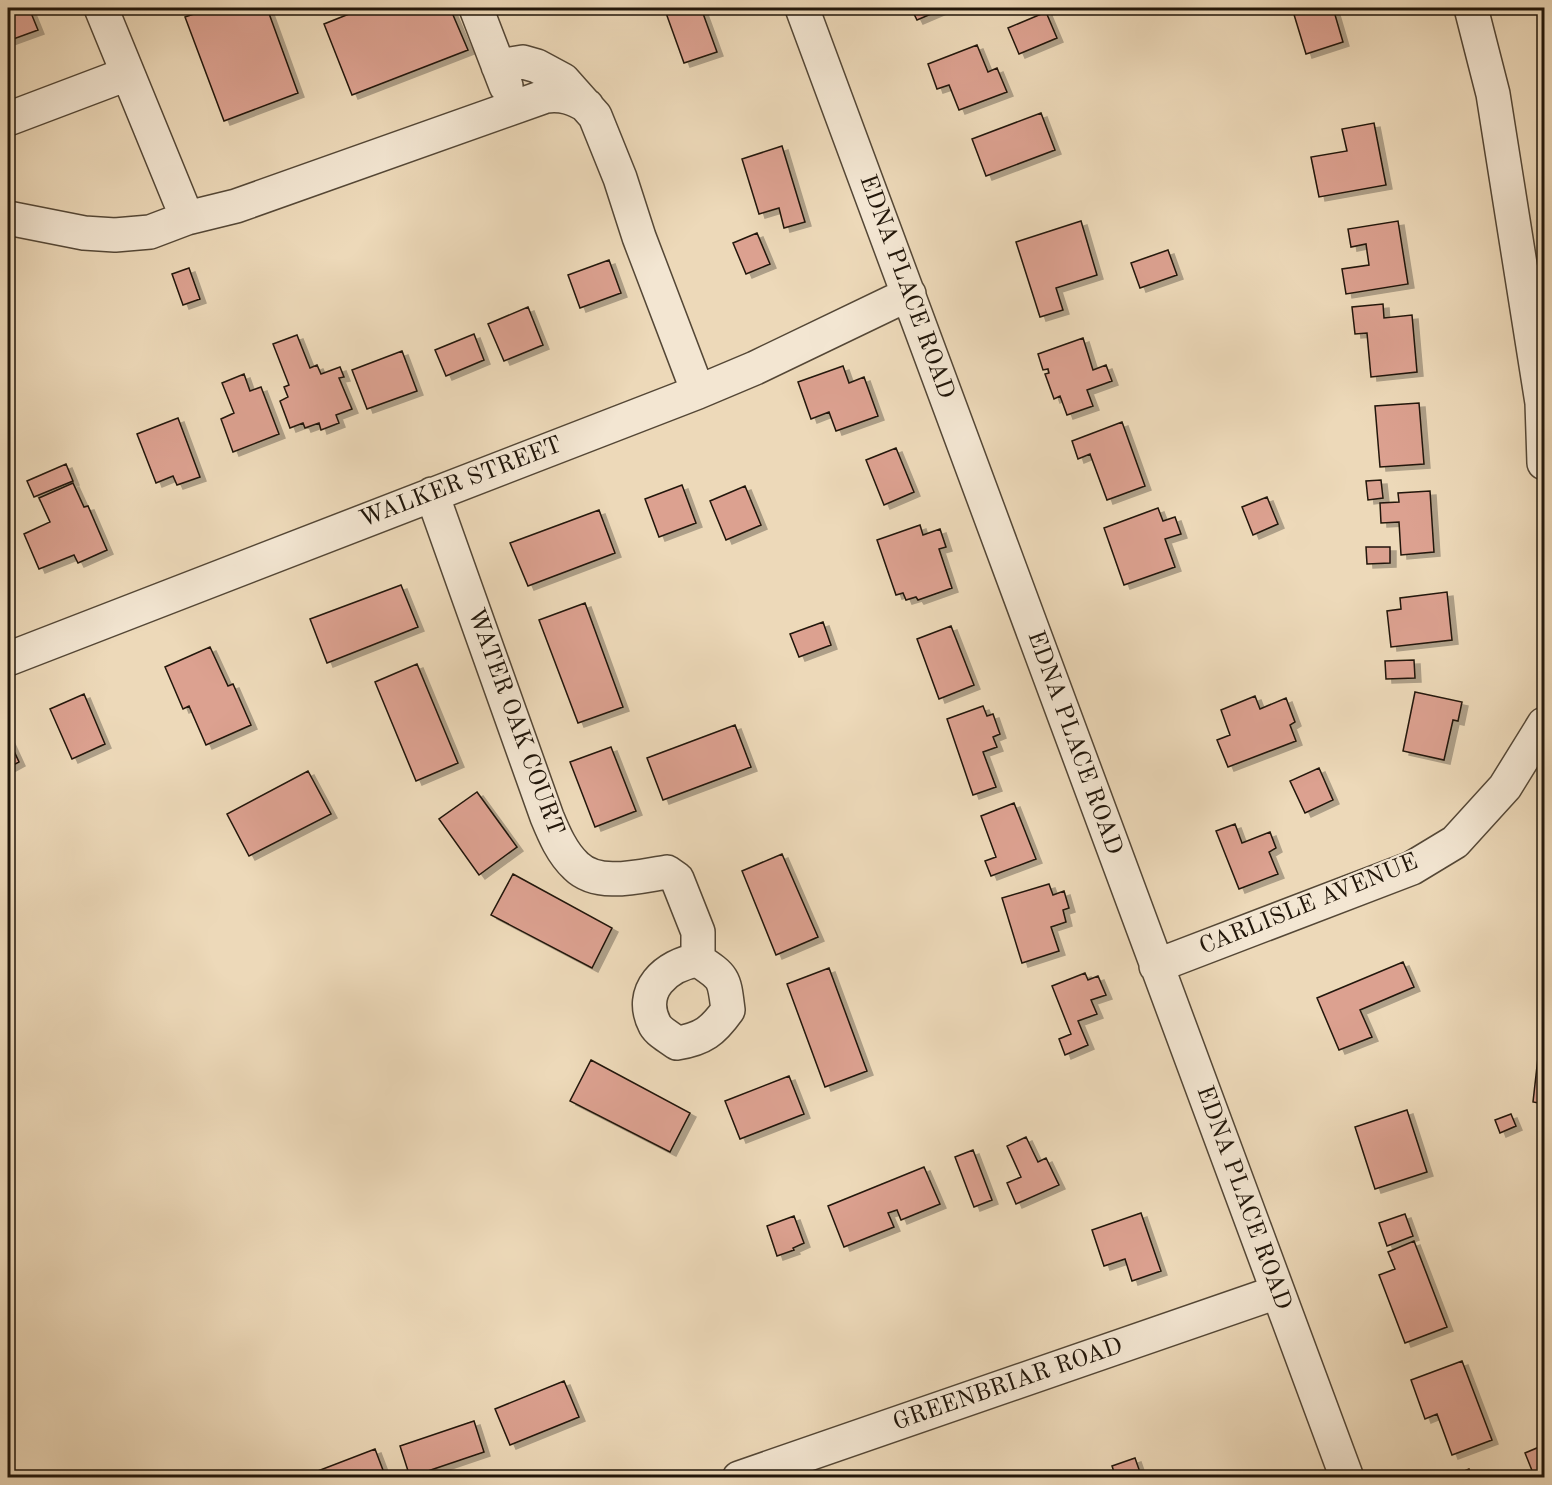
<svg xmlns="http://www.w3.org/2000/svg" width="1552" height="1485" viewBox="0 0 1552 1485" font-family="'Old Standard TT',serif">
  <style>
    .building { fill: #dca190; stroke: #21160a; stroke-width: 1.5; filter: url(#shadow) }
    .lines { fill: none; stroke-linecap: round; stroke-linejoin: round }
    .minor-casing { stroke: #544736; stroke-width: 36 }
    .minor { stroke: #f3e6d2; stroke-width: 33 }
    .labels { text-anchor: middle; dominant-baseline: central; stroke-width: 4.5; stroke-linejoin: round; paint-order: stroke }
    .street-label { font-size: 24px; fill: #21160a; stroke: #f3e6d2 }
  </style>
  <defs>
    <filter id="shadow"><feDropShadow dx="6" dy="4" stdDeviation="0" flood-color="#0004"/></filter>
  </defs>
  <rect width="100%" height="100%" fill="#edd9b9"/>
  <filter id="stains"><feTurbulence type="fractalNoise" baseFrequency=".00333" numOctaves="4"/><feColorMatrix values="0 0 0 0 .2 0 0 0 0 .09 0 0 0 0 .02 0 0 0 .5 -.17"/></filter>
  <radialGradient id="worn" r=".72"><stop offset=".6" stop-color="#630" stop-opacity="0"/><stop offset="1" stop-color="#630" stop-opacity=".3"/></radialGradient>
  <!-- building -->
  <path class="building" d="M 8,8 L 29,8 L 38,30 L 8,41 Z
    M 211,8 L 267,8 L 298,93 L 224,121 L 185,17 Z
    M 364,8 L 450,8 L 468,50 L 352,95 L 324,24 Z
    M 681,8 L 701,8 L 717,52 L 684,63 L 666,13 Z
    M 911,8 L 945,8 L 917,20 Z
    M 1292,8 L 1333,8 L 1343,42 L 1306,54 Z
    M 1046,12 L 1057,38 L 1019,54 L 1008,28 Z
    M 977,45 L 988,72 L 997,68 L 1007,92 L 959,110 L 949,85 L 937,89 L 928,64 Z
    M 1041,113 L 1055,150 L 986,176 L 972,139 Z
    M 1374,123 L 1386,185 L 1319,197 L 1311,157 L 1347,151 L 1342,129 Z
    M 782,146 L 805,222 L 784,228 L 779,208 L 759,214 L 742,159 Z
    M 1081,221 L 1097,275 L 1056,288 L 1063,310 L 1040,317 L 1016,242 Z
    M 1398,221 L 1408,284 L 1346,294 L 1342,269 L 1369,265 L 1366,244 L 1351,247 L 1348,229 Z
    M 757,233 L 770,264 L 746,274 L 733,243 Z
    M 1168,250 L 1177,275 L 1140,288 L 1131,263 Z
    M 609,260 L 621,293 L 580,308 L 568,275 Z
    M 189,268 L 200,299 L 183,305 L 172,274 Z
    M 1383,304 L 1384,318 L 1412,315 L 1417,372 L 1371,377 L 1367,333 L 1355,334 L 1352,307 Z
    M 528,307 L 543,345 L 504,361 L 488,324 Z
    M 474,334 L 484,360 L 446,376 L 435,350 Z
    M 297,335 L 310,368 L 317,365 L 321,374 L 340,367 L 344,377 L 339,378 L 352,409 L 336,415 L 339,423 L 321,430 L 319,423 L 305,428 L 303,423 L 290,428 L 280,401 L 288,397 L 284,387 L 289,385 L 273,344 Z
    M 1083,338 L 1093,370 L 1106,365 L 1112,381 L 1087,390 L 1093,406 L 1067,415 L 1060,396 L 1054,399 L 1045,374 L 1049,373 L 1048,369 L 1043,370 L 1038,354 Z
    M 402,351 L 417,391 L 367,409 L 352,370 Z
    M 843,366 L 849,383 L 864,377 L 878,416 L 836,431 L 829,412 L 811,419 L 798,382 Z
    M 244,374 L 250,391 L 261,387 L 279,434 L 233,452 L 221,419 L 234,413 L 222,383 Z
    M 1419,403 L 1424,464 L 1380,467 L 1375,406 Z
    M 178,418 L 200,477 L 177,485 L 173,476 L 156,483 L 137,434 Z
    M 1122,422 L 1145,486 L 1107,500 L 1090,454 L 1078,459 L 1072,441 Z
    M 896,448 L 914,492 L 884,505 L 866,460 Z
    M 66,464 L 73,481 L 34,497 L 27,481 Z
    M 1381,480 L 1383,498 L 1368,500 L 1366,481 Z
    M 73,483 L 84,507 L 88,506 L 107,550 L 78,563 L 74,555 L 39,569 L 24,534 L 50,522 L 39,498 Z
    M 682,485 L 696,523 L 659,537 L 645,499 Z
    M 745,486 L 761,525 L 726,540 L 710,501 Z
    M 1430,491 L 1434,552 L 1401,555 L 1399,522 L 1381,523 L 1380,503 L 1399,502 L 1398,493 Z
    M 1267,497 L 1278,524 L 1253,535 L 1242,507 Z
    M 1158,508 L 1163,521 L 1175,517 L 1181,534 L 1165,539 L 1175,567 L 1124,585 L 1104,528 Z
    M 599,510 L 615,553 L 528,586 L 510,543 Z
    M 920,525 L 923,535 L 940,529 L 946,547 L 939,549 L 952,588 L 918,600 L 916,597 L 906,600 L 903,593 L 896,595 L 877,540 Z
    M 1366,547 L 1390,547 L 1390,563 L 1367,564 Z
    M 401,585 L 418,627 L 327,663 L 310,619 Z
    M 1447,592 L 1452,640 L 1391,647 L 1387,611 L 1401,609 L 1400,598 Z
    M 585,603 L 623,707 L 578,723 L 539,620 Z
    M 823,622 L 831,645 L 799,657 L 790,634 Z
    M 951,626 L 974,685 L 939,699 L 917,639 Z
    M 210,647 L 228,686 L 233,684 L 251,725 L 206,745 L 189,706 L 183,709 L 165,667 Z
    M 1414,660 L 1415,678 L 1386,679 L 1385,661 Z
    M 417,664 L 458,763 L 416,781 L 375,682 Z
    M 1415,692 L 1462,702 L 1458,721 L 1453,720 L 1444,760 L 1403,751 Z
    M 84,694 L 105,744 L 72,759 L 50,709 Z
    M 1255,696 L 1260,709 L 1286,698 L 1295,722 L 1290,725 L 1296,741 L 1228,767 L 1217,740 L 1230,735 L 1221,710 Z
    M 983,706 L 987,716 L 993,714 L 1000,734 L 993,737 L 997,747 L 983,752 L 996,787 L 973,795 L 947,719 Z
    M 735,725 L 751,767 L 663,800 L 647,758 Z
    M 8,738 L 19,762 L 8,768 Z
    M 611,747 L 636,811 L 595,827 L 570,762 Z
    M 1319,768 L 1333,800 L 1305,813 L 1290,781 Z
    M 308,771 L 331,814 L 249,856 L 227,814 Z
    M 477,792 L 517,847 L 479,875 L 439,819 Z
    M 1014,803 L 1036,859 L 991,876 L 985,861 L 996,857 L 981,816 Z
    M 1235,824 L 1242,843 L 1270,832 L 1276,848 L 1269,852 L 1278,874 L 1239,889 L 1216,831 Z
    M 782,854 L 818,937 L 776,955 L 742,871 Z
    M 513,874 L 612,928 L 592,968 L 491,915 Z
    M 1049,884 L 1053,895 L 1064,891 L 1069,908 L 1063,910 L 1066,922 L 1051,927 L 1059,951 L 1022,963 L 1002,898 Z
    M 1403,962 L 1414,987 L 1360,1010 L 1372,1037 L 1339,1050 L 1317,998 Z
    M 829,968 L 867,1071 L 825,1087 L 787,984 Z
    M 1085,973 L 1088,980 L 1098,976 L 1106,995 L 1091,1000 L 1097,1014 L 1078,1021 L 1088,1045 L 1065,1055 L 1059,1039 L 1071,1034 L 1052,986 Z
    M 1544,1004 L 1544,1104 L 1533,1102 Z
    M 591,1060 L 690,1113 L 670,1152 L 570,1101 Z
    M 789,1076 L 804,1114 L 740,1139 L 725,1101 Z
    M 1407,1110 L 1427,1172 L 1375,1189 L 1355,1127 Z
    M 1511,1114 L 1516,1126 L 1500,1133 L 1495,1120 Z
    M 1026,1137 L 1038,1162 L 1046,1158 L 1059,1185 L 1016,1204 L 1007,1183 L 1021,1177 L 1007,1146 Z
    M 973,1150 L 992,1200 L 974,1207 L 955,1157 Z
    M 924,1167 L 940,1204 L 901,1220 L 897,1210 L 888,1213 L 894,1227 L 844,1247 L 828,1206 Z
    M 1141,1213 L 1161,1271 L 1132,1281 L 1125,1259 L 1104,1266 L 1092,1230 Z
    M 1405,1214 L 1413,1236 L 1387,1246 L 1379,1223 Z
    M 794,1216 L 804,1243 L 793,1248 L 794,1250 L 777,1256 L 767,1226 Z
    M 1414,1241 L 1447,1327 L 1405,1343 L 1379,1275 L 1395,1269 L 1388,1252 Z
    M 1462,1361 L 1492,1440 L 1452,1455 L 1437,1414 L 1425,1419 L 1411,1380 Z
    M 564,1381 L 579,1417 L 510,1445 L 495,1409 Z
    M 474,1421 L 484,1452 L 410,1477 L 400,1446 Z
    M 1544,1445 L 1544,1474 L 1535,1478 L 1525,1453 Z
    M 375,1449 L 386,1478 L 302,1478 L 302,1477 Z
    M 1135,1458 L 1142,1478 L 1116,1478 L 1112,1466 Z
    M 1469,1469 L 1473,1478 L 1448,1478 Z"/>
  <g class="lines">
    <defs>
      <path id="minor" d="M 101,8 L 187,218
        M 476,8 L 506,86
        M 802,8 L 1347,1478
        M 1471,8 L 1493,94 L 1542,403 L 1544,463
        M 498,66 L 523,62 L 537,66 L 563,80 L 595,116 L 620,178 L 639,237 L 698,392
        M 8,119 L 127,74
        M 8,218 L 84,233 L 115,235 L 150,232 L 187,218 L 236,206 L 546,96 C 563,94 573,98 587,106
        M 432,494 L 547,817 C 554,834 562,853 576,866 C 598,888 640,876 667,872 L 677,879 L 698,932 L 698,960
        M 8,659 L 698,392 L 755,368 L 909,294
        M 698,960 C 725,978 724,978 728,1010 C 713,1031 703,1039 677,1043 C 670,1038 659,1032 655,1025 C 637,991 666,965 698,960 Z
        M 1156,966 L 1412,868 L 1455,842 L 1505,787 L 1544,724
        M 739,1478 L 1277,1292"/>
    </defs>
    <!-- minor casing -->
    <use href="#minor" class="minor-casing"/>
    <!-- minor -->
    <use href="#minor" class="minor"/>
  </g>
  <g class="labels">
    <!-- street labels -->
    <g class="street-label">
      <text transform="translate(906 287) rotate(70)">EDNA PLACE ROAD</text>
      <text transform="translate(461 483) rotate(-21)">WALKER STREET</text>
      <text transform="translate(515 722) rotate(70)">WATER OAK COURT</text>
      <text transform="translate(1074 743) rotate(70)">EDNA PLACE ROAD</text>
      <text transform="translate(1309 905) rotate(-22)">CARLISLE AVENUE</text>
      <text transform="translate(1243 1198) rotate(70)">EDNA PLACE ROAD</text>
      <text transform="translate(1008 1385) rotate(-19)">GREENBRIAR ROAD</text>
    </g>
  </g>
  <!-- margin -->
  <rect width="1552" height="1485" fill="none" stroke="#edd9b9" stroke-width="30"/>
  <rect x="9" y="9" width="1534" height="1467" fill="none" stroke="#21160a" stroke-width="3"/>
  <rect x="15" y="15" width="1522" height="1455" fill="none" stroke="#21160a" stroke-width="1.5"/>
  <rect width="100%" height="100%" filter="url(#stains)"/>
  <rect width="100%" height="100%" fill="url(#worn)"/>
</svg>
